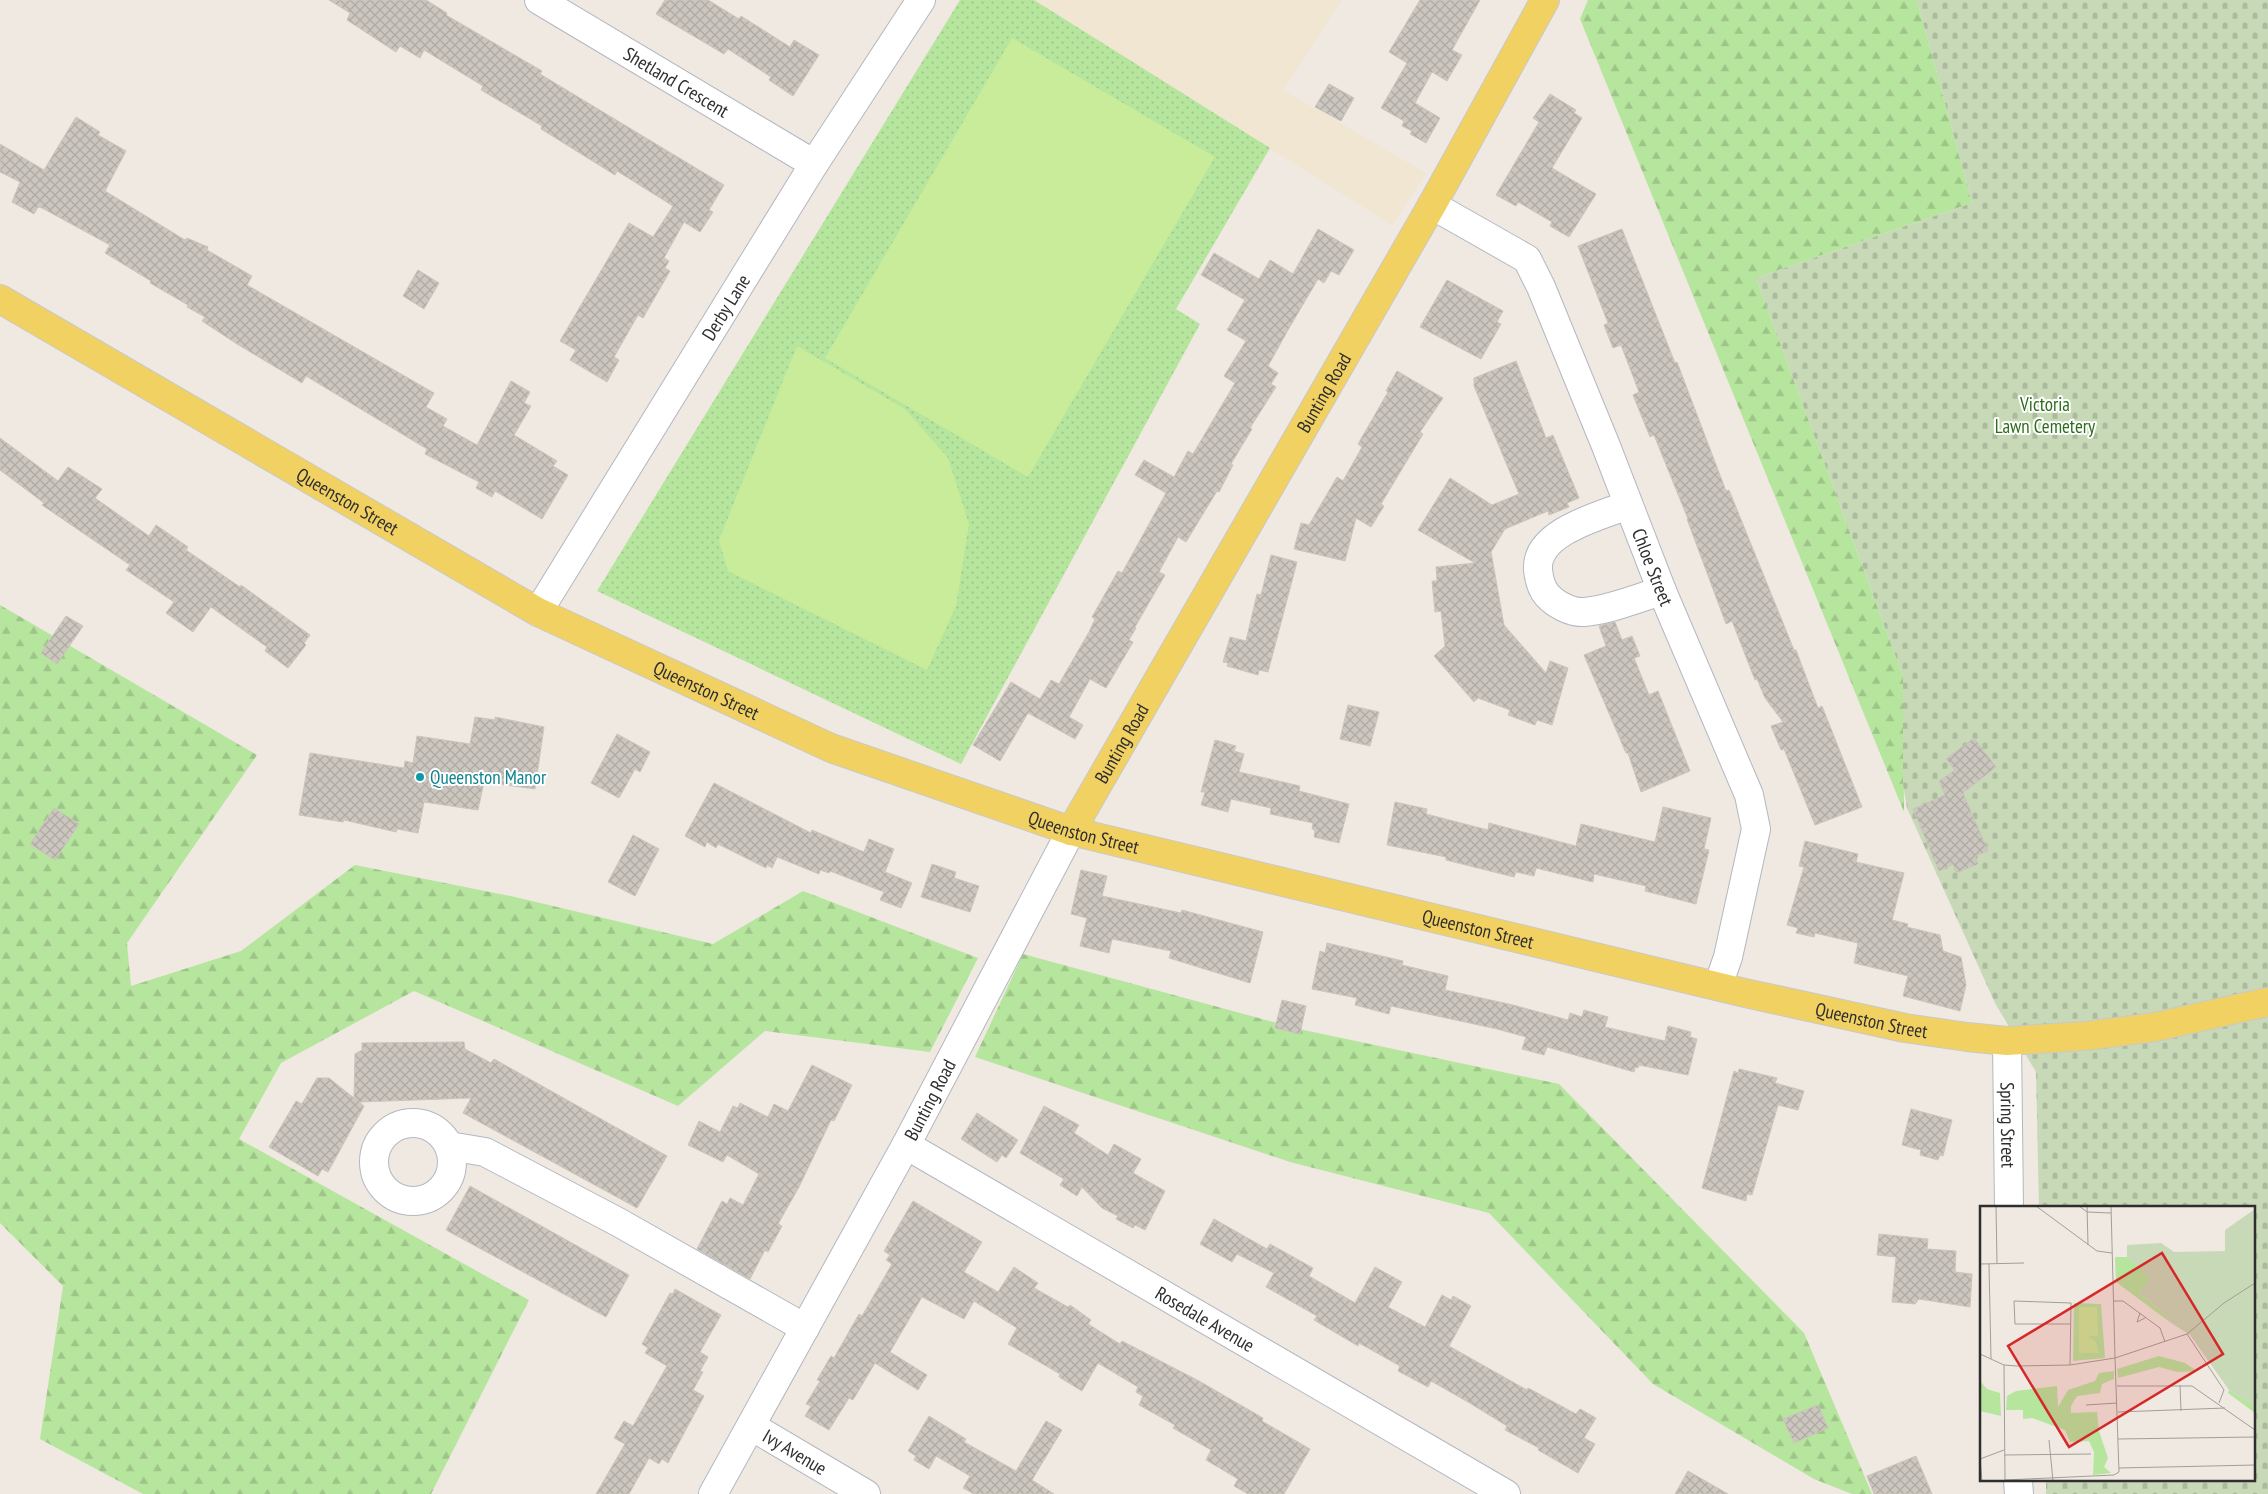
<svg xmlns="http://www.w3.org/2000/svg" width="2268" height="1494" viewBox="0 0 2268 1494" font-family="'PT Sans Narrow',sans-serif">
  <style>
    .education { fill: #f0e6d1 }
    .grass { fill: url(#grass-dots) }
    .forest { fill: url(#forest-firs) }
    .cemetery { fill: url(#cemetery-stones) }
    .pitch { fill: #c9ec9a }
    .building { fill: url(#building-cross-hatch); stroke: #cbc5ba }
    .lines { fill: none; stroke-linecap: round; stroke-linejoin: round }
    .minor-casing { stroke: #b4b7c1; stroke-width: 30 }
    .major-casing { stroke: #c9c9c9; stroke-width: 30 }
    .minor { stroke: #fff; stroke-width: 28 }
    .major { stroke: #f2d163; stroke-width: 28 }
    .culture-dot { fill: #0f9aa8; stroke: #fff; stroke-width: 2 }
    .labels { text-anchor: middle; dominant-baseline: central; stroke-width: 4; stroke-linejoin: round; paint-order: stroke }
    .street-label { font-size: 19px; fill: #2e2e2e; stroke: #fff }
    .park-label { font-size: 19px; fill: #2c6e1b; stroke: #fff }
    .culture-label { font-size: 19px; fill: #0d838f; stroke: #fff; text-anchor: start }
    .inset-road { fill: none; stroke: #a29e99; stroke-width: 1 }
    .view { fill: #d62828; fill-opacity: 0.15; stroke: #d62828; stroke-width: 2.5 }
    .inset-edge { fill: none; stroke: #2e2e2e; stroke-width: 2.5 }
  </style>
  <defs>
    <pattern id="grass-dots" width="8" height="8" patternUnits="userSpaceOnUse" patternTransform="scale(1.25)"><rect width="8" height="8" fill="#b6e59e"/><path d="M2 2h.1M6 6h.1" fill="none" stroke="#9dc588" stroke-width="1.8" stroke-linecap="round"/></pattern>
    <pattern id="forest-firs" width="22" height="20" patternUnits="userSpaceOnUse" patternTransform="scale(1.25)"><rect width="22" height="20" fill="#b6e59e"/><path d="M5 1l3.5 6h-7zM16 11l3.5 6h-7z" fill="#9dc588"/></pattern>
    <pattern id="cemetery-stones" width="16" height="16" patternUnits="userSpaceOnUse" patternTransform="scale(1.25)"><rect width="16" height="16" fill="#c8d9b8"/><path d="M2 7V4a2 2 0 0 1 4 0v3zM10 15v-3a2 2 0 0 1 4 0v3z" fill="#acbb9e"/></pattern>
    <pattern id="building-cross-hatch" width="8" height="8" patternUnits="userSpaceOnUse" patternTransform="scale(1.25)"><rect width="8" height="8" fill="#cbc7bf"/><path d="M0 0l8 8M0 8l8-8" fill="none" stroke="#afaba4"/></pattern>
  </defs>
  <rect width="100%" height="100%" fill="#efe9e1"/>
  <!-- education -->
  <path class="education" d="M 1034,0 L 1342,0 L 1283,90 L 1426,173 L 1392,225 Z"/>
  <!-- grass -->
  <path class="grass" d="M 960,0 L 1034,0 L 1270,148 L 1176,309 L 1200,324 L 961,764 L 597,591 Z"/>
  <!-- forest -->
  <path class="forest" d="M 1588,0 L 1917,0 L 1972,203 L 1756,278 L 1903,676 L 1904,812 L 1580,19 Z
    M 0,605 L 257,755 L 127,943 L 131,986 L 241,951 L 355,865 L 515,897 L 713,944 L 803,891 L 978,958 L 930,1052 L 765,1031 L 678,1106 L 414,991 L 281,1063 L 239,1139 L 529,1300 L 431,1494 L 143,1494 L 40,1439 L 63,1286 L 0,1223 Z
    M 1023,954 L 1299,1029 L 1559,1084 L 1804,1333 L 1872,1494 L 1852,1494 L 1814,1479 L 1653,1384 L 1489,1213 L 1290,1162 L 975,1057 Z"/>
  <!-- cemetery -->
  <path class="cemetery" d="M 1917,0 L 2268,0 L 2268,1494 L 2046,1494 L 2046,1480 L 2254,1480 L 2254,1208 L 2039,1208 L 2036,1072 L 1995,1003 L 1907,808 L 1903,784 L 1903,676 L 1756,278 L 1972,203 Z"/>
  <!-- pitch -->
  <path class="pitch" d="M 1012,38 L 1215,157 L 1028,477 L 825,358 Z
    M 797,346 L 905,409 L 948,458 L 969,524 L 956,606 L 927,670 L 728,571 L 719,540 Z"/>
  <!-- building -->
  <path class="building" d="M 329,0 L 426,0 L 447,13 L 446,15 L 542,71 L 540,74 L 724,185 L 709,210 L 713,212 L 700,232 L 684,222 L 664,258 L 669,261 L 665,268 L 670,271 L 643,318 L 638,315 L 614,357 L 619,360 L 607,382 L 570,360 L 576,350 L 560,341 L 629,223 L 653,237 L 673,206 L 617,171 L 615,175 L 541,129 L 542,126 L 481,90 L 483,86 L 424,50 L 420,58 L 400,46 L 396,52 L 347,20 L 350,13 Z
    M 665,0 L 708,0 L 739,19 L 741,16 L 790,47 L 794,40 L 819,55 L 793,96 L 769,80 L 771,77 L 728,49 L 724,54 L 656,14 Z
    M 1420,0 L 1480,0 L 1452,50 L 1462,55 L 1447,81 L 1432,72 L 1415,103 L 1440,118 L 1426,143 L 1410,134 L 1412,131 L 1402,126 L 1404,121 L 1381,108 L 1407,63 L 1389,52 Z
    M 1329,84 L 1354,98 L 1341,121 L 1315,107 Z
    M 1550,94 L 1576,110 L 1574,113 L 1582,118 L 1552,168 L 1596,194 L 1569,237 L 1550,226 L 1552,222 L 1518,202 L 1516,206 L 1496,195 L 1539,122 L 1533,118 Z
    M 76,117 L 100,132 L 98,135 L 126,151 L 105,191 L 185,240 L 187,238 L 208,247 L 207,250 L 252,276 L 247,285 L 434,393 L 426,407 L 447,419 L 443,426 L 477,445 L 511,381 L 530,392 L 524,403 L 531,406 L 514,435 L 557,461 L 553,466 L 568,475 L 542,519 L 495,491 L 492,497 L 476,488 L 479,482 L 425,454 L 427,449 L 306,376 L 302,383 L 237,344 L 202,321 L 205,317 L 187,307 L 188,305 L 150,283 L 151,281 L 105,253 L 110,245 L 42,208 L 38,207 L 34,214 L 12,202 L 20,182 L 0,172 L 0,144 L 44,170 Z
    M 1318,229 L 1354,250 L 1339,275 L 1331,271 L 1324,283 L 1318,279 L 1288,330 L 1268,366 L 1278,373 L 1271,384 L 1276,387 L 1250,428 L 1252,429 L 1231,464 L 1233,465 L 1219,492 L 1217,491 L 1186,542 L 1178,537 L 1159,572 L 1165,575 L 1135,627 L 1136,628 L 1129,640 L 1133,642 L 1106,688 L 1090,679 L 1069,717 L 1083,725 L 1075,739 L 1028,713 L 1000,761 L 973,745 L 1011,682 L 1040,699 L 1051,680 L 1059,684 L 1089,632 L 1095,619 L 1092,617 L 1118,571 L 1122,573 L 1166,493 L 1135,475 L 1144,460 L 1174,477 L 1188,451 L 1193,454 L 1235,383 L 1224,376 L 1246,341 L 1227,330 L 1245,300 L 1201,275 L 1214,253 L 1259,279 L 1270,260 L 1293,274 Z
    M 1622,229 L 1675,363 L 1677,362 L 1726,491 L 1729,490 L 1794,650 L 1796,650 L 1818,708 L 1822,706 L 1862,807 L 1815,825 L 1784,749 L 1781,750 L 1771,726 L 1783,722 L 1765,698 L 1757,679 L 1755,680 L 1732,621 L 1726,624 L 1687,519 L 1688,519 L 1654,435 L 1650,437 L 1633,395 L 1639,392 L 1621,345 L 1613,348 L 1604,325 L 1608,323 L 1578,246 Z
    M 418,270 L 439,283 L 424,309 L 403,296 Z
    M 1447,280 L 1503,311 L 1497,322 L 1501,324 L 1481,359 L 1420,327 Z
    M 1516,361 L 1546,438 L 1553,435 L 1579,498 L 1567,503 L 1569,507 L 1549,515 L 1548,511 L 1505,529 L 1491,552 L 1504,625 L 1546,673 L 1550,661 L 1568,668 L 1552,725 L 1537,720 L 1535,725 L 1508,715 L 1510,710 L 1478,698 L 1474,702 L 1434,656 L 1445,646 L 1441,611 L 1435,612 L 1432,581 L 1437,581 L 1436,567 L 1475,563 L 1418,530 L 1450,478 L 1492,505 L 1519,494 L 1474,386 L 1474,378 Z
    M 1397,371 L 1443,398 L 1420,432 L 1423,434 L 1381,504 L 1384,506 L 1371,527 L 1356,518 L 1345,561 L 1294,549 L 1301,523 L 1309,525 L 1337,477 L 1343,481 L 1362,447 L 1358,444 L 1388,392 L 1386,391 Z
    M 0,438 L 58,481 L 68,467 L 102,489 L 95,498 L 149,536 L 156,525 L 188,547 L 186,550 L 240,587 L 241,585 L 310,635 L 304,643 L 306,645 L 288,668 L 265,651 L 267,647 L 211,607 L 193,632 L 166,613 L 174,602 L 126,570 L 130,565 L 42,505 L 44,503 L 0,470 Z
    M 1271,555 L 1297,562 L 1268,672 L 1259,670 L 1258,675 L 1227,666 L 1228,663 L 1223,662 L 1230,637 L 1246,641 L 1257,594 L 1261,595 Z
    M 66,616 L 83,626 L 57,664 L 41,653 Z
    M 1615,622 L 1622,640 L 1632,636 L 1640,656 L 1634,658 L 1649,695 L 1658,691 L 1690,771 L 1641,792 L 1628,753 L 1626,753 L 1584,655 L 1606,646 L 1599,626 Z
    M 1348,705 L 1379,712 L 1370,746 L 1340,739 Z
    M 475,717 L 495,720 L 495,717 L 544,727 L 535,789 L 484,782 L 478,810 L 424,802 L 418,833 L 397,829 L 396,832 L 344,820 L 343,822 L 299,815 L 310,753 L 404,768 L 405,761 L 413,763 L 417,736 L 470,744 Z
    M 617,734 L 650,752 L 640,772 L 635,769 L 619,798 L 591,783 Z
    M 1974,738 L 1996,767 L 1963,793 L 1988,851 L 1975,856 L 1978,864 L 1956,873 L 1953,864 L 1939,871 L 1913,809 L 1945,795 L 1939,781 L 1955,770 L 1946,759 Z
    M 1215,740 L 1236,746 L 1234,751 L 1244,754 L 1239,772 L 1300,786 L 1299,791 L 1349,804 L 1339,843 L 1314,837 L 1315,830 L 1312,829 L 1313,823 L 1270,814 L 1271,808 L 1231,799 L 1228,812 L 1201,805 L 1205,792 L 1201,792 Z
    M 714,783 L 811,833 L 812,830 L 864,852 L 869,839 L 894,849 L 885,872 L 912,883 L 901,908 L 880,900 L 884,892 L 830,871 L 829,873 L 820,870 L 819,874 L 777,857 L 772,868 L 767,865 L 766,868 L 718,844 L 716,848 L 707,842 L 705,847 L 685,836 Z
    M 1395,802 L 1427,809 L 1426,814 L 1488,830 L 1489,823 L 1576,846 L 1581,824 L 1655,842 L 1663,807 L 1711,818 L 1704,849 L 1709,850 L 1696,904 L 1645,891 L 1646,886 L 1594,874 L 1593,882 L 1536,868 L 1534,876 L 1516,872 L 1514,877 L 1446,860 L 1446,857 L 1387,845 Z
    M 54,808 L 79,824 L 55,860 L 30,844 Z
    M 633,835 L 659,849 L 635,896 L 608,882 Z
    M 1805,841 L 1858,854 L 1856,862 L 1904,873 L 1892,920 L 1908,924 L 1907,927 L 1940,935 L 1943,951 L 1961,957 L 1966,985 L 1960,1011 L 1903,996 L 1908,976 L 1854,963 L 1858,943 L 1815,933 L 1814,937 L 1796,933 L 1798,928 L 1787,925 L 1804,867 L 1799,866 Z
    M 932,864 L 956,872 L 954,878 L 979,886 L 970,912 L 921,897 Z
    M 1081,870 L 1107,876 L 1102,896 L 1181,913 L 1182,910 L 1263,932 L 1250,983 L 1169,958 L 1171,951 L 1112,939 L 1109,953 L 1080,946 L 1087,918 L 1071,914 Z
    M 1327,943 L 1403,961 L 1402,965 L 1448,976 L 1445,990 L 1513,1005 L 1568,1020 L 1570,1013 L 1582,1017 L 1584,1010 L 1608,1017 L 1605,1027 L 1665,1041 L 1668,1026 L 1691,1032 L 1690,1037 L 1697,1039 L 1688,1075 L 1639,1065 L 1638,1068 L 1635,1067 L 1634,1072 L 1547,1047 L 1544,1055 L 1522,1049 L 1526,1037 L 1497,1029 L 1391,1006 L 1389,1014 L 1355,1005 L 1357,998 L 1312,989 L 1320,951 L 1325,953 Z
    M 1282,1000 L 1306,1006 L 1300,1034 L 1275,1028 Z
    M 464,1042 L 465,1049 L 491,1063 L 494,1059 L 667,1156 L 637,1208 L 463,1113 L 471,1098 L 359,1102 L 364,1106 L 328,1172 L 322,1169 L 318,1176 L 269,1147 L 296,1101 L 302,1104 L 317,1078 L 329,1078 L 354,1098 L 355,1054 L 362,1050 L 362,1043 Z
    M 812,1065 L 852,1085 L 834,1121 L 831,1120 L 799,1187 L 778,1224 L 782,1226 L 768,1252 L 765,1250 L 750,1279 L 697,1249 L 722,1201 L 727,1204 L 730,1198 L 743,1205 L 759,1174 L 727,1155 L 723,1162 L 688,1145 L 699,1121 L 720,1132 L 733,1106 L 738,1108 L 740,1103 L 768,1117 L 774,1104 L 788,1111 Z
    M 1739,1069 L 1777,1078 L 1775,1083 L 1804,1091 L 1798,1110 L 1778,1105 L 1752,1195 L 1747,1194 L 1746,1201 L 1702,1188 L 1734,1071 L 1738,1073 Z
    M 1044,1106 L 1079,1125 L 1074,1133 L 1108,1155 L 1114,1144 L 1141,1159 L 1133,1173 L 1165,1191 L 1145,1230 L 1135,1225 L 1133,1228 L 1116,1219 L 1118,1216 L 1102,1208 L 1082,1187 L 1077,1196 L 1060,1185 L 1064,1179 L 1020,1153 Z
    M 1911,1109 L 1952,1120 L 1943,1156 L 1940,1155 L 1938,1160 L 1920,1155 L 1921,1150 L 1902,1145 Z
    M 977,1113 L 1018,1140 L 1006,1158 L 1002,1155 L 997,1162 L 961,1139 Z
    M 470,1186 L 629,1275 L 606,1317 L 446,1230 Z
    M 913,1201 L 982,1242 L 964,1272 L 998,1292 L 1014,1267 L 1038,1283 L 1034,1288 L 1068,1307 L 1070,1305 L 1091,1320 L 1088,1324 L 1120,1344 L 1122,1341 L 1199,1381 L 1263,1418 L 1262,1421 L 1310,1449 L 1284,1494 L 1248,1494 L 1234,1486 L 1238,1479 L 1206,1460 L 1211,1450 L 1173,1428 L 1175,1425 L 1139,1405 L 1143,1396 L 1136,1392 L 1138,1387 L 1098,1363 L 1082,1391 L 1059,1377 L 1060,1374 L 1008,1344 L 1017,1328 L 974,1301 L 964,1319 L 922,1297 L 890,1352 L 927,1375 L 918,1390 L 875,1363 L 853,1400 L 849,1398 L 829,1430 L 805,1416 L 811,1406 L 806,1404 L 820,1381 L 817,1380 L 831,1356 L 834,1358 L 859,1314 L 862,1316 L 892,1264 L 886,1260 L 890,1255 L 884,1251 Z
    M 1214,1219 L 1267,1249 L 1270,1244 L 1313,1268 L 1309,1276 L 1355,1303 L 1375,1267 L 1402,1282 L 1388,1307 L 1425,1327 L 1442,1295 L 1451,1300 L 1453,1296 L 1471,1306 L 1449,1346 L 1527,1390 L 1528,1388 L 1576,1414 L 1580,1409 L 1596,1418 L 1584,1438 L 1595,1444 L 1578,1473 L 1538,1450 L 1539,1448 L 1505,1430 L 1507,1426 L 1468,1402 L 1431,1381 L 1428,1387 L 1398,1371 L 1400,1366 L 1359,1343 L 1358,1346 L 1314,1320 L 1317,1316 L 1266,1287 L 1274,1273 L 1237,1254 L 1232,1262 L 1200,1244 Z
    M 1879,1234 L 1928,1239 L 1927,1249 L 1956,1251 L 1955,1272 L 1972,1274 L 1970,1307 L 1919,1299 L 1915,1304 L 1892,1302 L 1896,1257 L 1877,1255 Z
    M 675,1289 L 721,1315 L 700,1352 L 708,1357 L 700,1371 L 703,1372 L 693,1390 L 704,1396 L 668,1463 L 662,1459 L 659,1464 L 649,1458 L 629,1494 L 596,1494 L 625,1444 L 614,1438 L 624,1421 L 633,1426 L 667,1366 L 645,1353 L 648,1348 L 642,1344 L 670,1293 L 673,1294 Z
    M 1818,1405 L 1828,1428 L 1794,1443 L 1783,1419 Z
    M 929,1416 L 966,1439 L 964,1442 L 1016,1471 L 1046,1421 L 1062,1430 L 1032,1480 L 1054,1494 L 974,1494 L 963,1488 L 970,1476 L 936,1456 L 929,1469 L 914,1460 L 916,1456 L 908,1451 Z
    M 1916,1456 L 1932,1494 L 1874,1494 L 1867,1476 Z
    M 1688,1471 L 1728,1494 L 1675,1494 Z"/>
  <g class="lines">
    <defs>
      <g id="minor">
        <path id="s1" d="M 539,0 L 814,164"/>
        <path id="s2" d="M 1432,205 L 1527,259 L 1541,287 L 1606,446 L 1662,591 L 1749,795 L 1756,829 L 1728,957 L 1718,986"/>
        <path d="M 1628,505 C 1600,516 1535,532 1538,570 C 1539,579 1541,588 1547,595 C 1555,604 1571,613 1584,612 C 1610,610 1637,598 1662,591"/>
        <path id="s3" d="M 538,612 L 814,164 L 921,0"/>
        <path id="s4" d="M 2007,1041 L 2009,1208"/>
        <circle cx="413" cy="1162" r="39"/>
        <path id="s5" d="M 906,1145 L 1506,1494"/>
        <path d="M 449,1146 L 485,1152 L 618,1222 L 805,1328"/>
        <path id="s6" d="M 751,1426 L 866,1494"/>
        <path d="M 2018,1480 L 2019,1494"/>
        <path id="s7" d="M 713,1494 L 906,1145 L 1071,831"/>
      </g>
      <g id="major">
        <path id="s8" d="M 0,299 L 538,612 L 831,748 L 1071,831 L 1745,993 L 1905,1028 L 1967,1037 L 2007,1041 L 2085,1036 L 2155,1027 L 2268,1002"/>
        <path id="s9" d="M 1071,831 L 1432,205 L 1545,0"/>
      </g>
    </defs>
    <!-- minor casing -->
    <use href="#minor" class="minor-casing"/>
    <!-- major casing -->
    <use href="#major" class="major-casing"/>
    <!-- minor -->
    <use href="#minor" class="minor"/>
    <!-- major -->
    <use href="#major" class="major"/>
  </g>
  <!-- markers -->
  <circle class="culture-dot" cx="420" cy="777" r="5"/>
  <g class="labels">
    <!-- street labels -->
    <g class="street-label">
      <text stroke="none"><textPath href="#s1" startOffset="160">Shetland Crescent</textPath></text>
      <text stroke="none"><textPath href="#s3" startOffset="358">Derby Lane</textPath></text>
      <text stroke="none"><textPath href="#s9" startOffset="506">Bunting Road</textPath></text>
      <text stroke="none"><textPath href="#s8" startOffset="402">Queenston Street</textPath></text>
      <text stroke="none"><textPath href="#s2" startOffset="442">Chloe Street</textPath></text>
      <text stroke="none"><textPath href="#s8" startOffset="808">Queenston Street</textPath></text>
      <text stroke="none"><textPath href="#s9" startOffset="101">Bunting Road</textPath></text>
      <text stroke="none"><textPath href="#s8" startOffset="1212">Queenston Street</textPath></text>
      <text stroke="none"><textPath href="#s8" startOffset="1618">Queenston Street</textPath></text>
      <text stroke="none"><textPath href="#s8" startOffset="2022">Queenston Street</textPath></text>
      <text stroke="none"><textPath href="#s7" startOffset="450">Bunting Road</textPath></text>
      <text stroke="none"><textPath href="#s4" startOffset="84">Spring Street</textPath></text>
      <text stroke="none"><textPath href="#s5" startOffset="346">Rosedale Avenue</textPath></text>
      <text stroke="none"><textPath href="#s6" startOffset="51">Ivy Avenue</textPath></text>
    </g>
    <!-- park labels -->
    <g class="park-label">
      <text x="2045" y="404">Victoria<tspan x="2045" dy="22">Lawn Cemetery</tspan></text>
    </g>
    <!-- culture labels -->
    <g class="culture-label">
      <text x="430" y="777">Queenston Manor</text>
    </g>
  </g>
  <!-- overview -->
  <g transform="translate(1980 1206)">
    <rect width="275" height="275" fill="#efe9e1"/>
    <path d="M 94,97 L 121,98 L 125,152 L 93,155 ZM 0,175 L 7,183 L 20,187 L 21,210 L 0,205 ZM 249,184 L 275,200 L 275,207 L 248,187 Z" fill="#b6e59e"/>
    <path d="M 135,51 L 147,51 L 171,73 L 159,87 L 185,108 L 191,117 L 136,76 ZM 179,150 L 205,157 L 217,165 L 197,166 L 179,161 L 138,172 L 137,163 ZM 134,165 L 134,173 L 122,178 L 120,187 L 97,190 L 91,200 L 91,207 L 117,206 L 119,225 L 128,252 L 124,261 L 131,267 L 113,269 L 114,246 L 109,235 L 90,236 L 85,224 L 52,212 L 43,213 L 43,204 L 26,204 L 27,190 L 36,185 L 77,180 L 78,201 L 88,184 L 115,175 L 119,167 Z" fill="#b6e59e"/>
    <path d="M 275,3 L 275,200 L 249,184 L 210,129 L 191,117 L 185,108 L 159,87 L 170,73 L 147,51 L 147,39 L 181,37 L 194,46 L 245,45 L 245,24 Z" fill="#c8d9b8"/>
    <path d="M 99,101 L 117,101 L 118,130 L 108,130 L 116,136 L 119,147 L 99,147 Z" fill="#c9ec9a"/>
    <path class="inset-road" d="M 16,0 L 17,57M 56,0 L 117,45 L 132,47M 99,0 L 107,6 L 131,7M 107,0 L 108,39M 131,0 L 135,152M 0,58 L 44,57M 9,58 L 11,153M 134,95 L 143,95 L 180,122 L 185,136M 160,107 L 157,116 L 165,112M 207,128 L 244,184 L 239,197M 0,148 L 24,159 L 37,160 L 90,159 L 135,152 L 207,128 L 244,97 L 275,77M 24,159 L 25,274M 90,159 L 91,97 L 34,95 L 35,118 L 90,118M 200,179 L 201,205M 137,180 L 212,180 L 275,224M 106,199 L 137,197M 138,206 L 245,202M 138,233 L 275,231M 69,234 L 73,275M 24,249 L 111,248M 0,253 L 24,244M 0,253 L 2,275M 139,262 L 275,259M 25,274 L 134,269 L 139,266 L 135,152"/>
    <path class="view" d="M 182,47 L 243,148 L 89,241 L 28,140 Z"/>
    <rect width="275" height="275" class="inset-edge"/>
  </g>
</svg>
